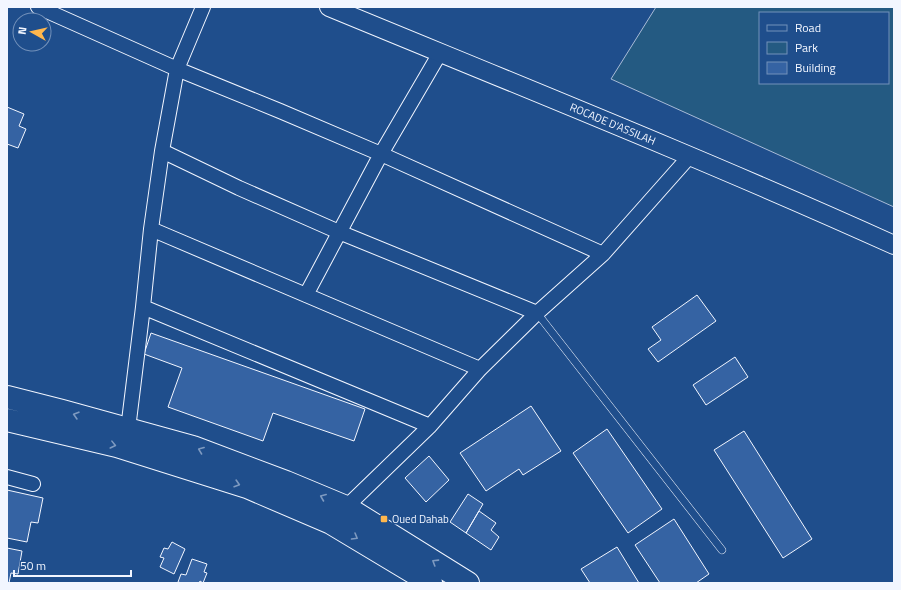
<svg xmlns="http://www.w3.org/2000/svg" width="901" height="590" viewBox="0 0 901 590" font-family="'Titillium Web',sans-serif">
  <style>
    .green { fill: #245a82; stroke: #a8bbd7; fill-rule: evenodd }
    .building { fill: #3563a3; stroke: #f2f6ff }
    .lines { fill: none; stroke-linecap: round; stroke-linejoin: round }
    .service-casing { stroke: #f2f6ff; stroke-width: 8 }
    .minor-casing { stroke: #f2f6ff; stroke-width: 16 }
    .tertiary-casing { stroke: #f2f6ff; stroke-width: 20 }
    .primary-casing { stroke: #f2f6ff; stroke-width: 24 }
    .service { stroke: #1f4e8c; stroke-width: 7 }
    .minor { stroke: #1f4e8c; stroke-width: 14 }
    .tertiary { stroke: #1f4e8c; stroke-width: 18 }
    .primary { stroke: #1f4e8c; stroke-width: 22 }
    .oneway { stroke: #7e9ac0 }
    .poi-dot { fill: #ffb74d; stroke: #1f4e8c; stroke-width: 1.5 }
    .labels { text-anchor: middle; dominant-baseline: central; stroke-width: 3; stroke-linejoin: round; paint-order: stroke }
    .street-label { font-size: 11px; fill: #f2f6ff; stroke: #1f4e8c }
    .poi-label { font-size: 11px; fill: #f2f6ff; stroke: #1f4e8c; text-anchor: start }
  </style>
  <rect width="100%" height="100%" fill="#1f4e8c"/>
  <!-- green -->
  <path class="green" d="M 656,7 L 894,7 L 894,207 L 611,79 ZM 760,13 L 888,13 L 888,83 L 760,83 Z"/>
  <!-- building -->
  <path class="building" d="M 7,107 L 24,114 L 19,126 L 26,129 L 18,148 L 7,144 Z
    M 697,295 L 716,321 L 658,362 L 648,349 L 661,340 L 652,327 Z
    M 151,333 L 365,409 L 354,441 L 273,413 L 263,441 L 168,407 L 182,368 L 144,354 Z
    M 735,357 L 748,377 L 706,405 L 693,385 Z
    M 531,406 L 561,451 L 523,475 L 519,469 L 486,491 L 460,453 Z
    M 607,429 L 662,509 L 628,533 L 573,453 Z
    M 744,431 L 812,539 L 783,558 L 714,450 Z
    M 429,456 L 449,480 L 426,502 L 405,478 Z
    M 7,490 L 43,498 L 38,523 L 31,522 L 27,542 L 7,538 Z
    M 468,494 L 483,504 L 466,533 L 450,522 Z
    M 479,511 L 496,523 L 491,530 L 499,537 L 491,550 L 466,533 Z
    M 674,519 L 709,574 L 696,583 L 660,583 L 635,545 Z
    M 172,542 L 185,549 L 174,574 L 160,567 L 164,558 L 160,557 L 164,548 L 168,549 Z
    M 617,547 L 639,583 L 590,583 L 581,569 Z
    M 7,548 L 22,551 L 18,574 L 11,573 L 9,583 L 7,583 Z
    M 192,559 L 207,564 L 204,572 L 207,573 L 203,583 L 200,581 L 199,583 L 182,583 L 178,582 L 181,574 L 186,575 Z"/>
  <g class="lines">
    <defs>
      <path id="service" d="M 537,313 L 722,550"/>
      <path id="minor" d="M 38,7 L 177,69 L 280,111 L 381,154 L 603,254
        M 162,151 L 239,188 L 339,232 L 537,313
        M 151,229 L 480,369
        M 306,295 L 381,154 L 440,53
        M 143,307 L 430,426
        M 128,429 L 143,307 L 151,229 L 162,151 L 177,69 L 203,7
        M 7,477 L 33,484
        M 341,512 L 430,426 L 480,369 L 537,313 L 603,254 L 689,157"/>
      <g id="tertiary">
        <path id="s1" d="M 329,7 C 518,85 708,161 894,245"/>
      </g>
      <path id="primary" d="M 7,397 L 62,411 L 193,447 L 286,482 L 346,507 L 468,583
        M 7,420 L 117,446 L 247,487 L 331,523 L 431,583"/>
    </defs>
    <!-- service casing -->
    <use href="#service" class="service-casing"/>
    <!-- minor casing -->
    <use href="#minor" class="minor-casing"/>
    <!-- tertiary casing -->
    <use href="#tertiary" class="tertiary-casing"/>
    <!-- primary casing -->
    <use href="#primary" class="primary-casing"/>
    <!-- service -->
    <use href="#service" class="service"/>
    <!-- minor -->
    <use href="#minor" class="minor"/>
    <!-- tertiary -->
    <use href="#tertiary" class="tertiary"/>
    <!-- primary -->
    <use href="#primary" class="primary"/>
  </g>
  <!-- one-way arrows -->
  <defs><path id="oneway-chevron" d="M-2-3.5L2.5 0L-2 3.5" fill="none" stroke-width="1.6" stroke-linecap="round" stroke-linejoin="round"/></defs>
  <g class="oneway">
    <use href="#oneway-chevron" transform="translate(76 415) rotate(-164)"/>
    <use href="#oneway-chevron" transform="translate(113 445) rotate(14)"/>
    <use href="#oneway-chevron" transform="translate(201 450) rotate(-159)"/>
    <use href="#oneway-chevron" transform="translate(237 484) rotate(17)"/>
    <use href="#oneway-chevron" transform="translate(323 497) rotate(-158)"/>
    <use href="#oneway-chevron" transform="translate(355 537) rotate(30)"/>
    <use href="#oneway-chevron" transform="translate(435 562) rotate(-148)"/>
  </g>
  <!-- markers -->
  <rect class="poi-dot" x="380" y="515" width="8" height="8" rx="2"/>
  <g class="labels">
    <!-- street labels -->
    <g class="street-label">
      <text stroke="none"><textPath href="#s1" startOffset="307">ROCADE D'ASSILAH</textPath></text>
    </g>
    <!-- poi labels -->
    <g class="poi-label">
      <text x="392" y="519">Oued Dahab</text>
    </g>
  </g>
  <!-- border -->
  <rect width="901" height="590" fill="none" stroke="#f2f6ff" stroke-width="16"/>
  <!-- legend -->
  <rect x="759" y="12" width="130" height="72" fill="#1f4e8c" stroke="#7391ba"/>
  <rect x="767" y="25" width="20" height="6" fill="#1f4e8c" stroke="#7391ba"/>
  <text x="795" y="32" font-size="12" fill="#f2f6ff">Road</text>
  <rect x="767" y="42" width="20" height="12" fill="#245a82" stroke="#7391ba"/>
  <text x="795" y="52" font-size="12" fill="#f2f6ff">Park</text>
  <rect x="767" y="62" width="20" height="12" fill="#3563a3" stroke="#7391ba"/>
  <text x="795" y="72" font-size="12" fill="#f2f6ff">Building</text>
  <!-- north arrow -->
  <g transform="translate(32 32) rotate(278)"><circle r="19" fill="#1f4e8c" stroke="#7391ba"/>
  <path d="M0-3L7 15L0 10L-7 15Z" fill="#ffb74d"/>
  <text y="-6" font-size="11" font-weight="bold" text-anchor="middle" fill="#f2f6ff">N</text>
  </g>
  <!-- scale -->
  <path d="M14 570v6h117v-6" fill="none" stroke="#f2f6ff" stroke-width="2"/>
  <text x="20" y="570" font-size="12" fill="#f2f6ff" stroke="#1f4e8c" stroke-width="3" paint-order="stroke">50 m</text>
</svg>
